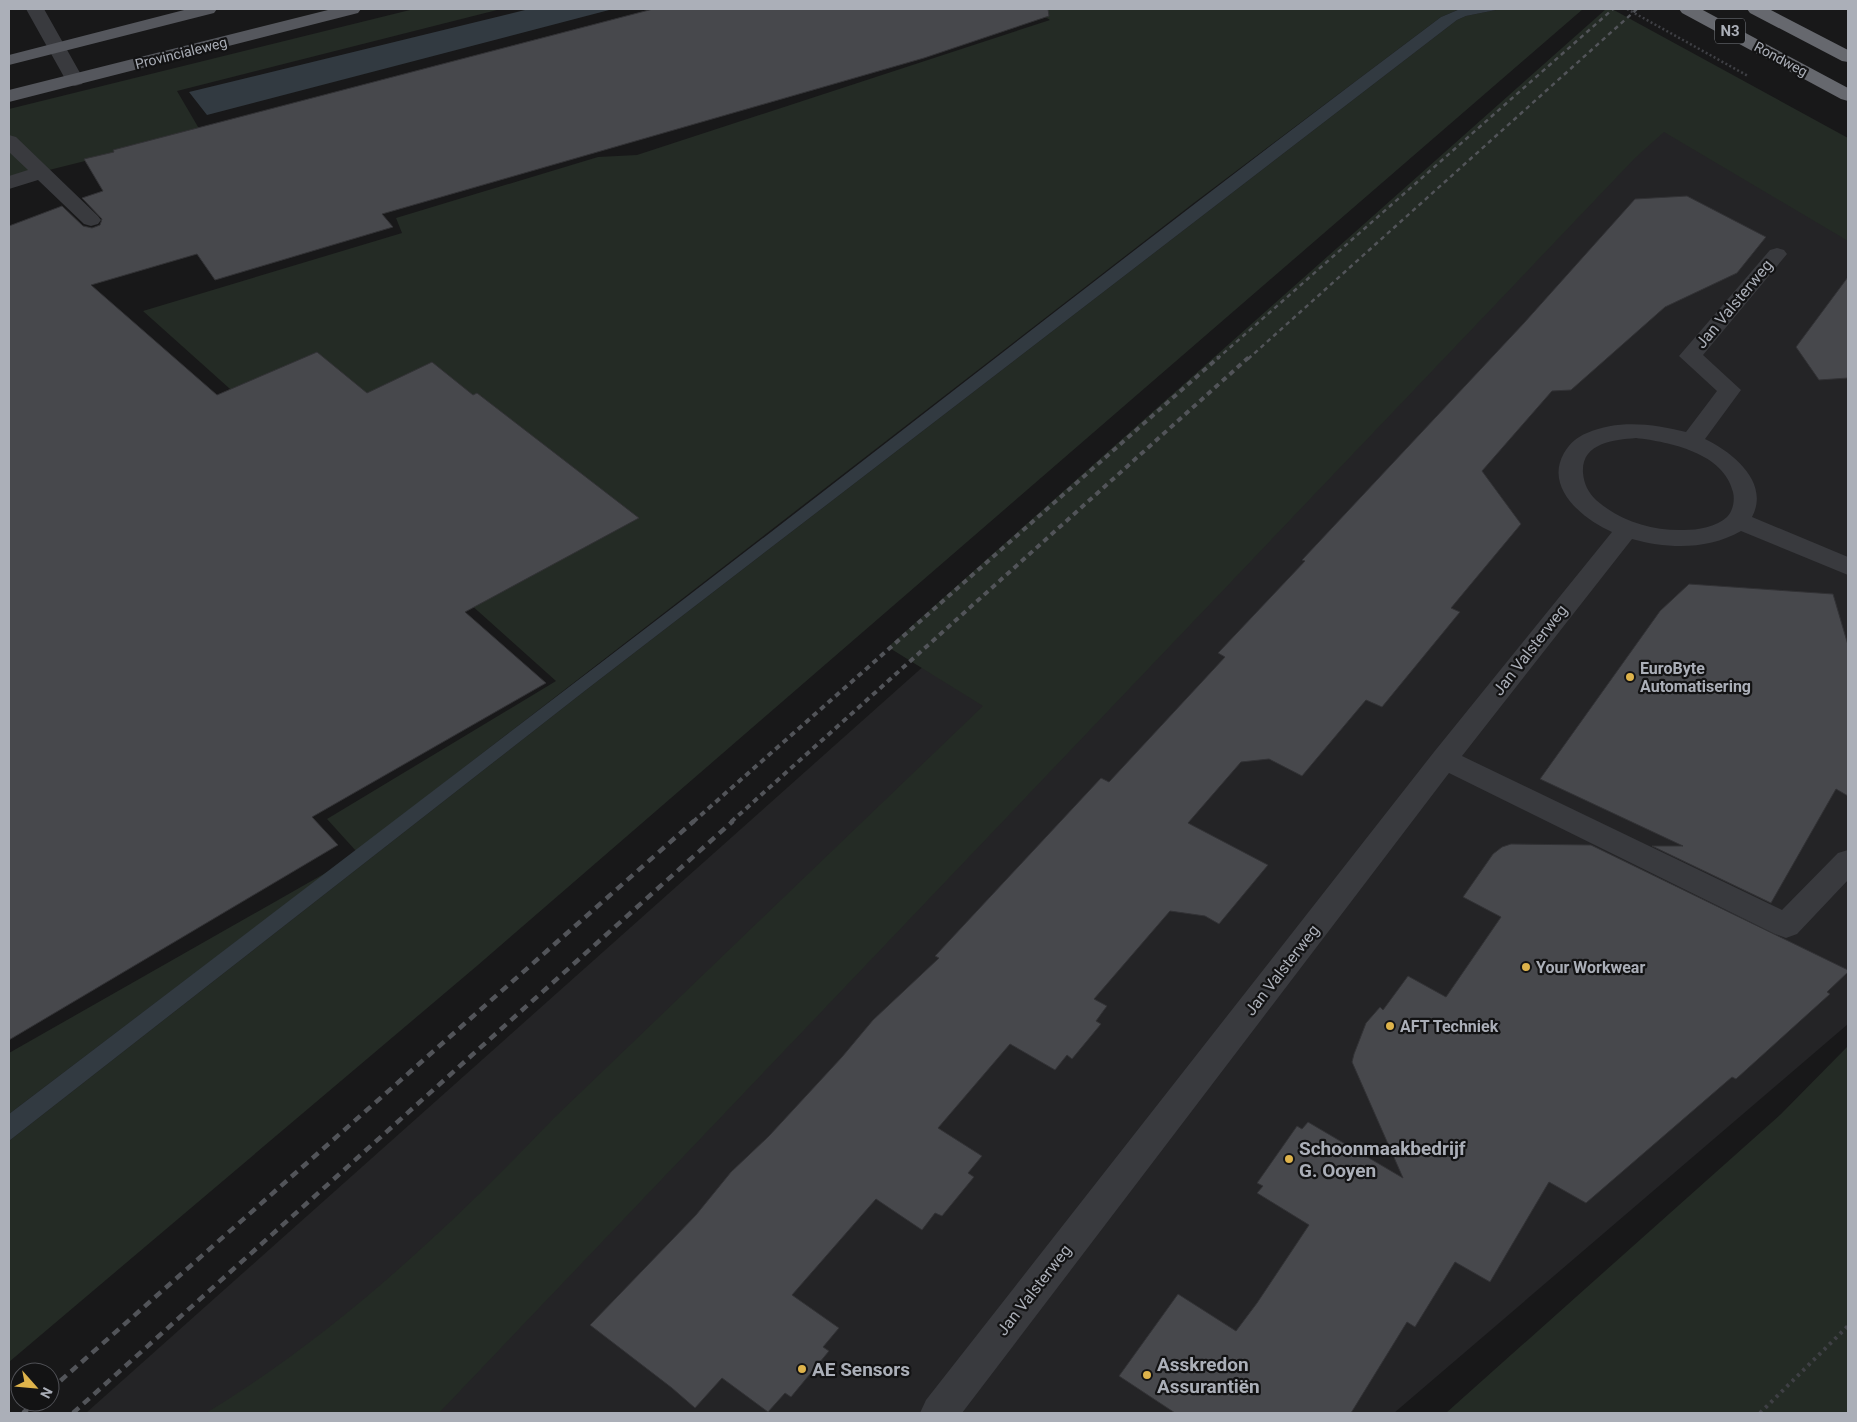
<svg xmlns="http://www.w3.org/2000/svg" width="1857" height="1422" viewBox="0 0 1857 1422" font-family="Roboto,sans-serif">
  <style>
    .built { fill: #242426 }
    .green { fill: #242b25 }
    .water { fill: #323a41 }
    .building { fill: #47484c; stroke: #323235 }
    .lines { fill: none; stroke-linecap: round; stroke-linejoin: round }
    .path { stroke: #3f4045; stroke-width: 4; stroke-dasharray: 3 4.5; stroke-linecap: butt }
    .minor { fill: #393a3e; fill-rule: evenodd }
    .major { fill: #55575d; fill-rule: evenodd }
    .highway { fill: #66686e; fill-rule: evenodd }
    .rail-far2 { stroke: #525459; stroke-width: 2.5; stroke-dasharray: 4.5 4; stroke-linecap: butt }
    .rail-far1 { stroke: #525459; stroke-width: 4; stroke-dasharray: 5.5 4.5; stroke-linecap: butt }
    .rail { stroke: #525459; stroke-width: 4.5; stroke-dasharray: 8 6; stroke-linecap: butt }
    .path-bridge { stroke: #3f4045; stroke-width: 2.5; stroke-dasharray: 2 2.5; stroke-linecap: butt }
    .poi-dot { fill: #deb34b; stroke: #131314; stroke-width: 2 }
    .labels { text-anchor: middle; dominant-baseline: central; stroke-width: 4.5; stroke-linejoin: round; paint-order: stroke }
    .far-street-label { font-size: 14px; fill: #abafb8; stroke: #131314 }
    .shield { fill: #131314; stroke: #7d8087; stroke-width: 1 }
    .shield-label { font-size: 15px; font-weight: bold; fill: #abafb8 }
    .street-label { font-size: 16px; fill: #abafb8; stroke: #131314 }
    .poi-label { font-size: 16px; font-weight: bold; fill: #abafb8; stroke: #131314; text-anchor: start }
    .near-poi-label { font-size: 19px; font-weight: bold; fill: #abafb8; stroke: #131314; text-anchor: start }
  </style>
  <rect width="100%" height="100%" fill="#181819"/>
  <!-- built -->
  <path class="built" d="M 1637,30 L 1848,146 L 1848,1024 L 1394,1413 L 86,1413 Z"/>
  <!-- green -->
  <path class="green" d="M 414,9 L 501,9 L 177,91 L 201,132 L 9,180 L 9,109 Z
    M 1033,9 L 1460,9 L 1441,17 L 1195,202 L 356,851 L 327,819 L 556,681 L 143,311 L 402,233 L 396,218 L 598,157 L 637,155 L 1050,20 Z
    M 1501,9 L 1583,9 L 478,965 L 9,1362 L 9,1141 L 586,690 L 1457,20 L 1466,16 Z
    M 1606,9 L 1612,9 L 1848,138 L 1848,241 L 1664,132 L 1635,158 L 439,1413 L 206,1413 C 336,1334 448,1229 553,1119 L 983,706 L 888,647 Z
    M 329,871 L 9,1114 L 9,1053 Z
    M 1848,1046 L 1848,1413 L 1446,1413 L 1781,1114 Z"/>
  <!-- water -->
  <path class="water" d="M 529,9 L 613,9 L 207,115 L 189,92 Z
    M 1460,9 L 1501,9 L 1466,16 L 1457,20 L 586,690 L 9,1141 L 9,1114 C 209,962 408,810 607,658 C 886,445 1160,227 1441,17 Z"/>
  <!-- building -->
  <path class="building" d="M 653,9 L 1048,9 L 1049,16 L 924,58 L 382,214 L 393,227 L 215,280 L 197,254 L 91,285 L 217,395 L 317,352 L 367,393 L 432,362 L 473,395 L 477,393 L 639,518 L 465,612 L 546,683 L 312,817 L 338,845 L 9,1040 L 9,226 L 62,206 L 83,226 L 92,228 L 100,225 L 102,219 L 82,198 L 103,191 L 84,159 L 114,152 L 113,150 Z
    M 1687,196 L 1766,237 L 1737,273 L 1665,307 L 1571,390 L 1552,391 L 1482,471 L 1521,524 L 1451,608 L 1460,612 L 1382,707 L 1366,700 L 1302,776 L 1269,759 L 1241,762 L 1188,823 L 1268,865 L 1219,924 L 1205,916 L 1170,911 L 1094,999 L 1107,1006 L 1096,1021 L 1101,1024 L 1072,1059 L 1067,1055 L 1055,1070 L 1010,1044 L 938,1128 L 982,1156 L 968,1173 L 974,1177 L 942,1216 L 935,1213 L 922,1230 L 876,1199 L 792,1295 L 839,1328 L 823,1347 L 829,1351 L 791,1397 L 785,1393 L 768,1412 L 722,1378 L 695,1408 L 672,1388 L 590,1325 L 696,1215 L 731,1172 L 769,1136 L 842,1057 L 873,1020 L 939,958 L 935,956 L 1101,778 L 1109,782 L 1225,657 L 1218,653 L 1305,561 L 1302,560 L 1524,323 L 1635,199 Z
    M 1848,277 L 1848,378 L 1819,380 L 1796,347 Z
    M 1689,584 L 1833,594 L 1848,645 L 1848,796 L 1836,789 L 1771,903 L 1652,846 L 1683,846 L 1540,779 L 1660,611 Z
    M 1511,844 L 1591,845 L 1848,970 L 1848,972 L 1827,992 L 1830,994 L 1736,1079 L 1732,1077 L 1586,1203 L 1549,1182 L 1490,1282 L 1455,1262 L 1415,1327 L 1407,1322 L 1351,1413 L 1175,1413 L 1119,1376 L 1178,1294 L 1236,1331 L 1257,1303 L 1309,1225 L 1257,1193 L 1263,1186 L 1257,1183 L 1297,1126 L 1302,1129 L 1308,1122 L 1403,1178 L 1352,1062 L 1354,1054 L 1366,1023 L 1380,1007 L 1383,1010 L 1408,976 L 1446,997 L 1501,917 L 1463,897 L 1493,854 L 1502,847 Z"/>
  <g class="lines">
    <!-- path -->
    <path class="path" d="M 1760,1413 L 1848,1326"/>
    <!-- minor -->
    <path class="minor" d="M 26,9 L 44,9 L 84,80 L 82,84 L 75,86 L 68,84 Z
      M 9,135 L 16,137 L 98,216 L 101,220 L 98,224 L 91,226 L 84,224 L 38,180 L 9,189 L 9,176 L 28,170 L 9,152 Z
      M 1777,248 L 1784,250 L 1787,254 L 1703,355 L 1741,390 L 1705,439 C 1734,453 1770,483 1752,517 L 1848,557 L 1848,575 L 1741,531 C 1708,550 1668,549 1632,539 L 1462,756 L 1782,910 L 1838,853 L 1848,850 L 1848,880 L 1797,934 L 1786,938 L 1775,934 L 1449,773 L 962,1413 L 920,1413 L 926,1400 L 1434,752 L 1612,532 C 1583,519 1544,488 1564,453 C 1570,443 1577,437 1587,433 C 1619,419 1654,424 1686,432 L 1717,391 L 1679,356 L 1770,250 ZM 1636,438 C 1670,442 1724,453 1733,492 C 1735,500 1733,511 1727,517 C 1716,527 1698,530 1684,530 C 1652,531 1620,521 1596,500 C 1588,492 1584,484 1583,473 C 1581,443 1613,440 1636,438 Z"/>
    <!-- major -->
    <path class="major" d="M 188,9 L 217,9 L 214,13 L 9,65 L 9,55 Z
      M 332,9 L 361,9 L 358,13 L 9,102 L 9,90 Z"/>
    <!-- highway -->
    <path class="highway" d="M 1679,9 L 1701,9 L 1848,88 L 1848,101 L 1841,99 L 1682,13 Z
      M 1747,9 L 1769,9 L 1848,50 L 1848,62 L 1842,61 L 1750,13 Z"/>
    <!-- rail-far2 -->
    <path class="rail-far2" d="M 1217,359 L 1613,9
      M 1248,359 L 1637,9"/>
    <!-- rail-far1 -->
    <path class="rail-far1" d="M 693,822 L 1219,357
      M 731,822 L 1249,357"/>
    <!-- rail -->
    <path class="rail" d="M 50,1390 L 694,821
      M 23,1413 L 36,1402
      M 73,1413 L 733,821"/>
    <!-- path-bridge -->
    <path class="path-bridge" d="M 1627,9 L 1748,76"/>
  </g>
  <!-- markers -->
  <g class="poi-dot">
    <circle cx="1630" cy="677" r="5"/>
    <circle cx="1526" cy="967" r="5"/>
    <circle cx="1390" cy="1026" r="5"/>
    <circle cx="1289" cy="1159" r="5"/>
    <circle cx="802" cy="1369" r="5"/>
    <circle cx="1147" cy="1375" r="5"/>
  </g>
  <g class="labels">
    <!-- far-street labels -->
    <g class="far-street-label">
      <text transform="translate(181 53) rotate(-14)">Provincialeweg</text>
      <text transform="translate(1781 59) rotate(28)">Rondweg</text>
    </g>
    <!-- shield labels -->
    <rect class="shield" x="1715" y="18.5" width="30" height="25" rx="4"/>
    <g class="shield-label">
      <text x="1730" y="31">N3</text>
    </g>
    <!-- street labels -->
    <g class="street-label">
      <text transform="translate(1734 304) rotate(-50)">Jan Valsterweg</text>
      <text transform="translate(1530 650) rotate(-52)">Jan Valsterweg</text>
      <text transform="translate(1282 970) rotate(-52)">Jan Valsterweg</text>
      <text transform="translate(1034 1290) rotate(-52)">Jan Valsterweg</text>
    </g>
    <!-- poi labels -->
    <g class="poi-label">
      <text x="1640" y="668">EuroByte<tspan x="1640" dy="18">Automatisering</tspan></text>
      <text x="1536" y="967">Your Workwear</text>
      <text x="1400" y="1026">AFT Techniek</text>
    </g>
    <!-- near-poi labels -->
    <g class="near-poi-label">
      <text x="1299" y="1148">Schoonmaakbedrijf<tspan x="1299" dy="22">G. Ooyen</tspan></text>
      <text x="1157" y="1364">Asskredon<tspan x="1157" dy="22">Assurantiën</tspan></text>
      <text x="812" y="1369">AE Sensors</text>
    </g>
  </g>
  <!-- border -->
  <rect width="1857" height="1422" fill="none" stroke="#abafb8" stroke-width="20"/>
  <!-- north arrow -->
  <g transform="translate(35 1387) rotate(117)"><circle r="24" fill="#131314" stroke="#505156"/>
  <path d="M0-4L9 19L0 12L-9 19Z" fill="#deb34b"/>
  <text y="-8" font-size="14" font-weight="bold" text-anchor="middle" fill="#abafb8">N</text>
  </g>
</svg>
